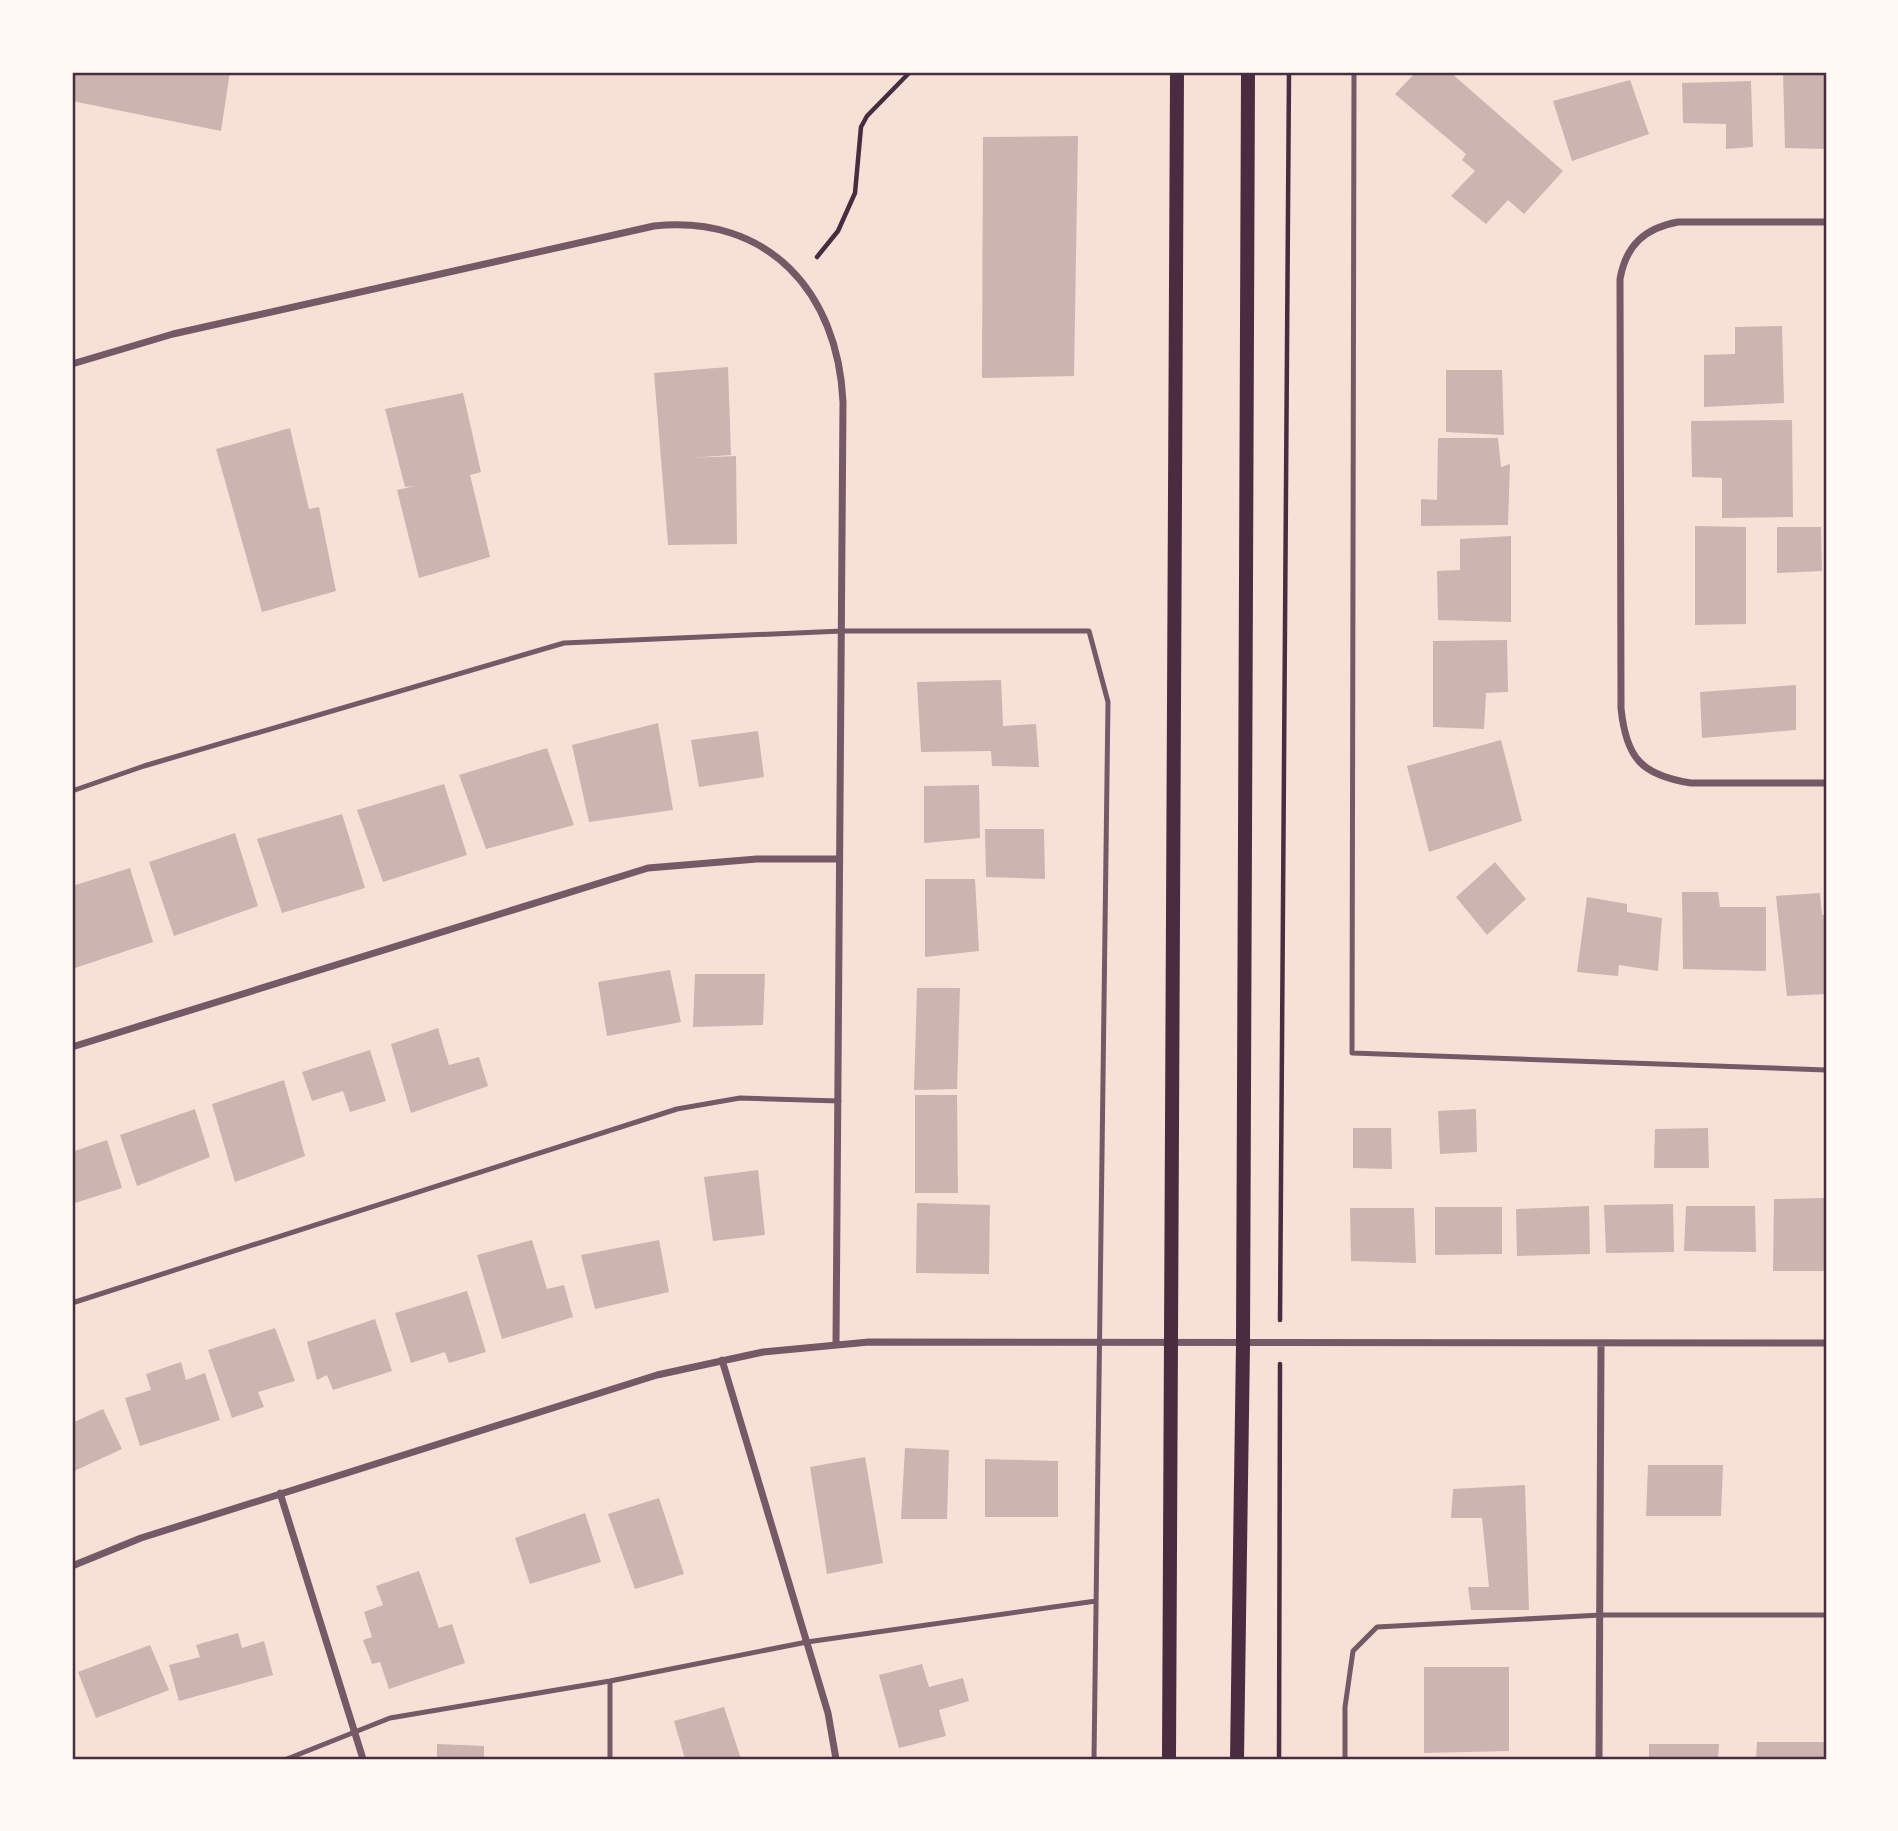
<svg xmlns="http://www.w3.org/2000/svg" width="1898" height="1831" viewBox="0 0 1898 1831" font-family="'Fira Sans',sans-serif">
  <style>
    .building { fill: #ccb4b1 }
    .lines { fill: none; stroke-linecap: round; stroke-linejoin: round }
    .path { stroke: #4a2c40; stroke-width: 4.5 }
    .service { stroke: #755966; stroke-width: 5 }
    .minor { stroke: #755966; stroke-width: 7 }
    .secondary { stroke: #4a2c40; stroke-width: 14 }
    .neatline { fill: none; stroke: #4a2c40; stroke-width: 2.5 }
  </style>
  <rect width="100%" height="100%" fill="#f7e1d7"/>
  <!-- building -->
  <path class="building" d="M 72,72 L 230,72 L 221,131 L 72,101 Z
    M 1416,72 L 1450,72 L 1563,171 L 1524,214 L 1508,200 L 1486,224 L 1451,196 L 1475,171 L 1462,160 L 1466,154 L 1395,94 Z
    M 1783,72 L 1826,72 L 1826,149 L 1785,148 Z
    M 1630,80 L 1649,134 L 1572,161 L 1553,101 Z
    M 1751,81 L 1753,147 L 1726,149 L 1726,124 L 1683,123 L 1682,83 Z
    M 1078,136 L 1074,376 L 982,378 L 983,137 Z
    M 1782,326 L 1784,403 L 1704,407 L 1704,355 L 1735,354 L 1735,327 Z
    M 728,367 L 731,455 L 689,458 L 736,456 L 737,544 L 668,545 L 654,373 Z
    M 1446,370 L 1502,370 L 1504,435 L 1446,432 Z
    M 463,393 L 481,472 L 470,475 L 490,557 L 419,578 L 397,490 L 415,486 L 405,487 L 385,409 Z
    M 1792,420 L 1793,517 L 1722,518 L 1722,478 L 1692,477 L 1691,421 Z
    M 290,428 L 309,509 L 319,507 L 336,591 L 262,612 L 216,449 Z
    M 1438,438 L 1498,438 L 1501,467 L 1510,464 L 1508,525 L 1421,526 L 1421,499 L 1437,500 Z
    M 1695,526 L 1746,527 L 1746,624 L 1695,625 Z
    M 1777,527 L 1821,527 L 1822,571 L 1777,573 Z
    M 1511,536 L 1511,622 L 1438,620 L 1437,571 L 1460,570 L 1460,539 Z
    M 1507,640 L 1508,692 L 1486,693 L 1484,729 L 1433,727 L 1433,641 Z
    M 1001,680 L 1003,726 L 1036,724 L 1039,767 L 992,766 L 991,751 L 921,752 L 917,682 Z
    M 1796,685 L 1796,730 L 1702,738 L 1700,692 Z
    M 658,723 L 673,810 L 589,822 L 572,745 Z
    M 758,731 L 764,777 L 699,787 L 691,740 Z
    M 1501,740 L 1522,821 L 1429,852 L 1407,766 Z
    M 547,748 L 574,825 L 486,849 L 459,775 Z
    M 444,784 L 467,855 L 383,882 L 357,810 Z
    M 979,785 L 980,838 L 924,843 L 924,786 Z
    M 342,814 L 365,888 L 282,913 L 257,839 Z
    M 985,829 L 1044,829 L 1045,879 L 986,877 Z
    M 235,833 L 258,906 L 174,936 L 149,862 Z
    M 1495,862 L 1526,899 L 1487,935 L 1456,897 Z
    M 130,868 L 153,942 L 72,969 L 72,886 Z
    M 925,879 L 975,879 L 979,951 L 925,957 Z
    M 1682,892 L 1718,892 L 1720,907 L 1766,907 L 1766,971 L 1683,969 Z
    M 1820,893 L 1822,915 L 1826,915 L 1826,994 L 1787,996 L 1776,896 Z
    M 1587,897 L 1627,904 L 1627,912 L 1662,918 L 1658,971 L 1619,965 L 1618,976 L 1577,972 Z
    M 670,970 L 681,1022 L 607,1036 L 598,982 Z
    M 695,974 L 765,974 L 763,1025 L 693,1027 Z
    M 917,988 L 960,988 L 957,1089 L 914,1090 Z
    M 438,1028 L 449,1065 L 479,1057 L 488,1086 L 411,1113 L 391,1044 Z
    M 370,1050 L 386,1101 L 350,1112 L 343,1091 L 312,1101 L 302,1072 Z
    M 284,1080 L 305,1156 L 235,1182 L 212,1104 Z
    M 915,1095 L 957,1095 L 958,1193 L 915,1193 Z
    M 195,1109 L 210,1157 L 137,1186 L 120,1135 Z
    M 1476,1109 L 1477,1152 L 1440,1154 L 1438,1111 Z
    M 1353,1128 L 1391,1128 L 1392,1169 L 1353,1168 Z
    M 1708,1128 L 1709,1168 L 1654,1168 L 1655,1129 Z
    M 107,1140 L 122,1188 L 72,1204 L 72,1152 Z
    M 758,1170 L 765,1235 L 713,1241 L 704,1177 Z
    M 1826,1198 L 1826,1271 L 1773,1271 L 1774,1199 Z
    M 917,1203 L 990,1205 L 989,1274 L 916,1273 Z
    M 1673,1204 L 1674,1252 L 1606,1253 L 1604,1205 Z
    M 1589,1206 L 1590,1254 L 1517,1256 L 1516,1209 Z
    M 1686,1206 L 1755,1206 L 1756,1252 L 1684,1251 Z
    M 1435,1207 L 1502,1207 L 1502,1254 L 1435,1255 Z
    M 1350,1208 L 1414,1208 L 1416,1263 L 1351,1261 Z
    M 532,1240 L 547,1289 L 564,1285 L 573,1317 L 502,1339 L 477,1255 Z
    M 659,1240 L 669,1292 L 595,1309 L 581,1255 Z
    M 467,1291 L 486,1352 L 449,1363 L 445,1352 L 411,1363 L 395,1313 Z
    M 375,1319 L 392,1371 L 333,1390 L 327,1375 L 317,1380 L 307,1342 Z
    M 275,1328 L 295,1381 L 258,1392 L 264,1407 L 232,1418 L 208,1350 Z
    M 181,1362 L 186,1380 L 205,1373 L 220,1420 L 140,1446 L 125,1398 L 151,1390 L 146,1374 Z
    M 103,1409 L 122,1449 L 72,1472 L 72,1423 Z
    M 905,1448 L 949,1450 L 947,1519 L 901,1519 Z
    M 865,1457 L 883,1563 L 827,1574 L 810,1467 Z
    M 985,1459 L 1058,1461 L 1058,1517 L 985,1517 Z
    M 1648,1465 L 1723,1465 L 1721,1516 L 1646,1516 Z
    M 1525,1485 L 1529,1610 L 1471,1610 L 1468,1587 L 1489,1587 L 1482,1518 L 1451,1518 L 1453,1489 Z
    M 659,1498 L 684,1574 L 635,1589 L 608,1514 Z
    M 585,1513 L 601,1562 L 530,1584 L 515,1538 Z
    M 419,1571 L 439,1628 L 452,1624 L 465,1663 L 389,1689 L 380,1662 L 372,1664 L 363,1640 L 372,1637 L 364,1612 L 383,1605 L 376,1586 Z
    M 238,1633 L 242,1648 L 264,1641 L 273,1675 L 179,1701 L 169,1665 L 200,1657 L 196,1645 Z
    M 150,1645 L 169,1690 L 96,1718 L 78,1672 Z
    M 922,1664 L 929,1687 L 963,1678 L 969,1701 L 939,1710 L 946,1736 L 899,1748 L 879,1675 Z
    M 1424,1667 L 1509,1667 L 1509,1751 L 1424,1753 Z
    M 724,1707 L 741,1759 L 685,1759 L 674,1721 Z
    M 1757,1742 L 1826,1742 L 1826,1759 L 1756,1759 Z
    M 437,1744 L 484,1746 L 484,1759 L 437,1759 Z
    M 1649,1744 L 1719,1744 L 1718,1759 L 1649,1759 Z"/>
  <g class="lines">
    <!-- path -->
    <path class="path" d="M 817,257 L 838,231 L 855,193 L 861,127 L 867,116 L 910,72
      M 1280,1320 L 1289,72
      M 1279,1759 L 1280,1364"/>
    <!-- service -->
    <path class="service" d="M 1354,72 L 1352,1053 L 1826,1070
      M 72,791 L 144,766 L 564,643 L 842,631 L 1089,631 L 1108,702 L 1094,1759
      M 72,1303 L 677,1109 L 740,1098 L 839,1101
      M 287,1759 L 390,1718 L 610,1681 L 807,1642 L 1096,1601
      M 610,1759 L 610,1681
      M 1345,1759 L 1345,1707 L 1353,1651 L 1377,1627 L 1601,1615 L 1826,1615"/>
    <!-- minor -->
    <path class="minor" d="M 1826,222 L 1678,222 C 1645,228 1626,245 1620,279 L 1621,708 C 1626,758 1641,775 1691,783 L 1826,783
      M 72,364 L 173,334 L 654,226 C 768,214 838,292 843,402 L 836,1343
      M 72,1047 L 648,868 L 757,859 L 839,859
      M 722,1360 L 828,1713 L 836,1759
      M 280,1493 L 363,1759
      M 72,1566 L 141,1538 L 657,1375 L 763,1352 L 869,1342 L 1826,1343
      M 1599,1759 L 1601,1344"/>
    <!-- secondary -->
    <path class="secondary" d="M 1169,1759 L 1177,72
      M 1237,1759 L 1243,1344 L 1248,72"/>
  </g>
  <!-- border -->
  <rect width="1898" height="1831" fill="none" stroke="#fffaf5" stroke-width="147"/>
  <rect x="74" y="74" width="1751" height="1684" class="neatline"/>
</svg>
